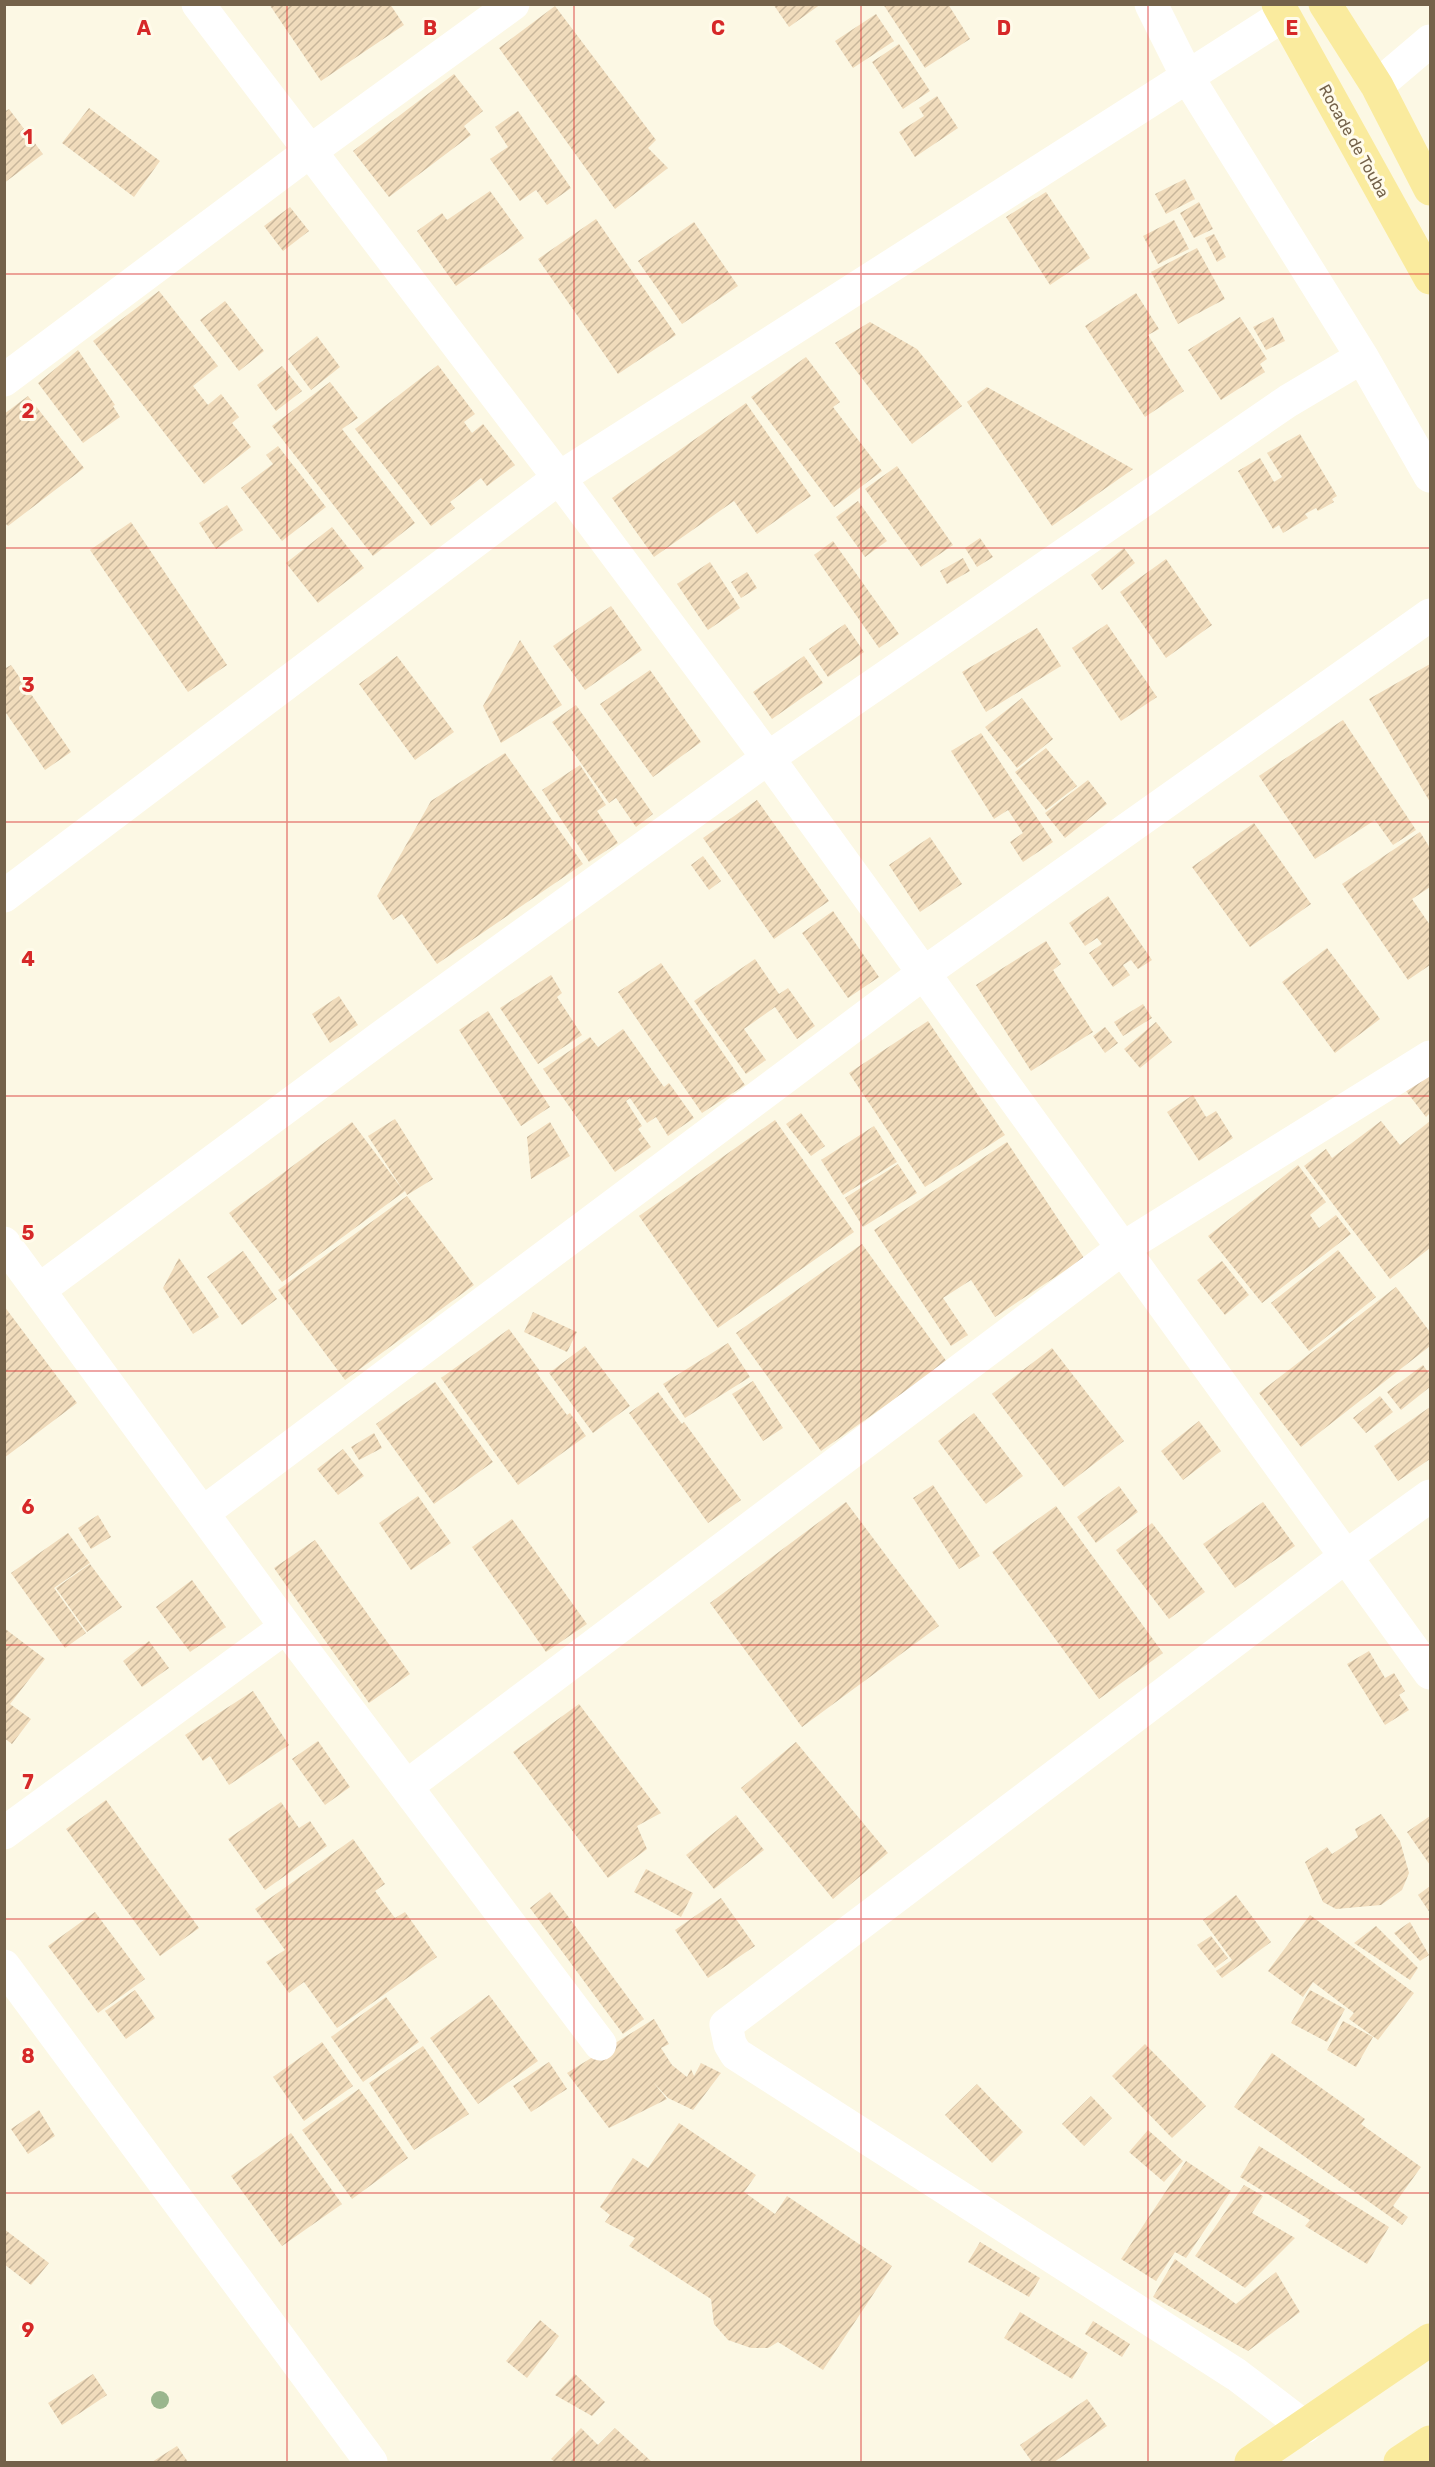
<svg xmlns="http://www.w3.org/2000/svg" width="1435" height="2467" viewBox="0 0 1435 2467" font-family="Rubik,sans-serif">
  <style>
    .building { fill: url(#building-hatch) }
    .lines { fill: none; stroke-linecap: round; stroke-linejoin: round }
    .street { stroke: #fff; stroke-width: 33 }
    .primary { stroke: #faeb9e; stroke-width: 33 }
    .tree { fill: #9ab68d }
    .grid { fill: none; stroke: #d62828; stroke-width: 1.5; stroke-opacity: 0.55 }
    .labels { text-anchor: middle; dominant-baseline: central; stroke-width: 6; stroke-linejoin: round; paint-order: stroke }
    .street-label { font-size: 16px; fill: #74624a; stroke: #fffbea }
    .grid-label { font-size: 20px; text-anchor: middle; font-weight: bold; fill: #d62828; stroke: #fffbea; stroke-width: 6; stroke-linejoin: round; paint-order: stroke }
  </style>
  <defs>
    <pattern id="building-hatch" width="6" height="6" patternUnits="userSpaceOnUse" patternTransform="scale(1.5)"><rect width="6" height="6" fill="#f1dcbc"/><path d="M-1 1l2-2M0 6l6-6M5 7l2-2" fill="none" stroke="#c8b69b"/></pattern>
  </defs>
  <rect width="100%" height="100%" fill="#fcf8e4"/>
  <!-- building -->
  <path class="building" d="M 269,4 L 390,4 L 404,25 L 321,81 Z
    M 773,4 L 821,4 L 789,27 Z
    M 883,4 L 948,4 L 970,39 L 925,68 Z
    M 555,6 L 656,140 L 648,148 L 668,168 L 615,209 L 499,48 Z
    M 876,14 L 894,41 L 853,68 L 835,41 Z
    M 899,44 L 930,91 L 903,109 L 872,62 Z
    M 454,74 L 483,111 L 464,126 L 471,135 L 389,197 L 353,151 Z
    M 937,96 L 958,128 L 915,157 L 899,132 L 924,116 L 919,108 Z
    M 89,108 L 160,161 L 134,197 L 62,143 Z
    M 9,109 L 43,154 L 4,183 L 4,112 Z
    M 518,111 L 571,188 L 547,205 L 536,190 L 520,201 L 490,159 L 508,147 L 495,127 Z
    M 1185,179 L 1195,199 L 1166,214 L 1155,194 Z
    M 490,191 L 524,238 L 456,286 L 417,231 L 442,213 L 447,220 Z
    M 1046,192 L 1090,258 L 1050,285 L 1006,217 Z
    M 1199,202 L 1213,229 L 1194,238 L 1180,213 Z
    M 290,207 L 309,231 L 283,251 L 264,226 Z
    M 596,219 L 676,335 L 618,374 L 538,259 Z
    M 1174,220 L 1189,249 L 1158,264 L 1143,236 Z
    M 694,222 L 738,286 L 682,324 L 638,261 Z
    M 1214,234 L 1226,257 L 1217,262 L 1205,238 Z
    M 1197,248 L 1225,299 L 1178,324 L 1151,272 Z
    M 159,291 L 218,366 L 193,386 L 208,405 L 221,394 L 239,417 L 232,423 L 251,447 L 204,484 L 93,341 Z
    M 1136,293 L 1159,329 L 1148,335 L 1184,391 L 1145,417 L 1085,326 Z
    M 225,301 L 264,351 L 239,371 L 200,320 Z
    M 1240,317 L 1267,359 L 1260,364 L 1265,372 L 1221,400 L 1188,350 Z
    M 1273,317 L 1285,341 L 1266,350 L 1253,327 Z
    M 870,322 L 917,349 L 962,406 L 912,444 L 835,343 Z
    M 317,336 L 340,367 L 311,390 L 288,359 Z
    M 78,350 L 115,405 L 113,406 L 120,417 L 83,443 L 38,383 Z
    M 806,357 L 840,402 L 833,407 L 882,471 L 834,507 L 751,397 Z
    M 438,365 L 475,414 L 464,422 L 472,433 L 483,424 L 515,465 L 487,486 L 481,478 L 450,502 L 455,508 L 431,526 L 355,429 Z
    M 282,366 L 302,391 L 276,411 L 257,385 Z
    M 330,382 L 358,418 L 342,429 L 415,523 L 373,556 L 272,426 Z
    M 987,387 L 1133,469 L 1052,526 L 967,402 Z
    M 28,396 L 84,468 L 8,526 L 4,522 L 4,414 Z
    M 746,403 L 811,496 L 757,534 L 734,501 L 654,557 L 612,498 Z
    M 1300,434 L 1337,496 L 1332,499 L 1334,502 L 1318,511 L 1316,508 L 1305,514 L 1308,518 L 1283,533 L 1279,525 L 1273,529 L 1238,471 L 1260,458 L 1274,482 L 1282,477 L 1267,453 Z
    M 278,446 L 326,507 L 282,541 L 241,488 L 273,464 L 266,455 Z
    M 897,466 L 953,545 L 921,567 L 865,489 Z
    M 858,501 L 887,541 L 865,557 L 836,517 Z
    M 227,505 L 243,530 L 216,549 L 199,523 Z
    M 131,522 L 227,665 L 188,692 L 90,550 Z
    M 332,527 L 364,568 L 318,603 L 286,563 Z
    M 980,538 L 993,557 L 977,567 L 965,548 Z
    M 833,541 L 899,634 L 879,648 L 814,555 Z
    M 1124,548 L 1135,563 L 1102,590 L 1091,575 Z
    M 963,558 L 970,571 L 947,584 L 940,571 Z
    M 1166,559 L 1212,625 L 1166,658 L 1120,592 Z
    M 710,562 L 740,608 L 708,630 L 677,584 Z
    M 747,572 L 757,588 L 741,598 L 731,582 Z
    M 611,606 L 642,650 L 585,690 L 553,646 Z
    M 845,624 L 864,652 L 828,677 L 809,649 Z
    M 1107,624 L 1157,697 L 1121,721 L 1072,648 Z
    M 1037,628 L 1061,666 L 986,712 L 962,672 Z
    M 520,640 L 562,705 L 501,743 L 483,706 Z
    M 397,656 L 454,732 L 415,760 L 359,684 Z
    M 804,656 L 823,683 L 772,719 L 753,692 Z
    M 1430,664 L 1430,802 L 1369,699 Z
    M 11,665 L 71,752 L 45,770 L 4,710 L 4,669 Z
    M 650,670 L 701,742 L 653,777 L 600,704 Z
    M 1022,698 L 1053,739 L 1017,768 L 985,727 Z
    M 576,705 L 653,814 L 636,827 L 616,798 L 609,803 L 552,722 Z
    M 1343,720 L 1416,830 L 1393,845 L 1375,820 L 1315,859 L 1259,776 Z
    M 981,733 L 1053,842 L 1023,862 L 1010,842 L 1023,833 L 1008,810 L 994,819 L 951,751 Z
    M 1046,748 L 1077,786 L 1046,810 L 1015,772 Z
    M 505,753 L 583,864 L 437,964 L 402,914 L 393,920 L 377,896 L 431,801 Z
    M 580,765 L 606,805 L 597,811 L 618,843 L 589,862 L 542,790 Z
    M 1088,780 L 1107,804 L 1065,838 L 1045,813 Z
    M 757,800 L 829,901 L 774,939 L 703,838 Z
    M 1254,823 L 1311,904 L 1250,947 L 1192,867 Z
    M 1420,832 L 1430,848 L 1430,887 L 1412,899 L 1430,925 L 1430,965 L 1408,980 L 1342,884 Z
    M 930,837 L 962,884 L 920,912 L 889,865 Z
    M 703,856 L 721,881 L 709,890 L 691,865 Z
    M 1108,896 L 1152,960 L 1138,969 L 1131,960 L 1123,965 L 1130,975 L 1113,987 L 1089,953 L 1102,944 L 1097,938 L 1085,946 L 1069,923 Z
    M 833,911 L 879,977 L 848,998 L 802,933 Z
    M 1046,941 L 1061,964 L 1053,970 L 1093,1032 L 1031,1071 L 976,985 Z
    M 1327,948 L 1380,1019 L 1335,1053 L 1282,982 Z
    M 755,959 L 779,994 L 788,988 L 815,1026 L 797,1039 L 775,1007 L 744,1029 L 766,1060 L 746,1074 L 694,1001 Z
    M 661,963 L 745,1085 L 702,1113 L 618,992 Z
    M 551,975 L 562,993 L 557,997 L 582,1035 L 538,1064 L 500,1008 Z
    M 339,996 L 358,1025 L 330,1043 L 312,1014 Z
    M 1143,1004 L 1152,1018 L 1123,1036 L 1114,1022 Z
    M 488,1011 L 550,1107 L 521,1126 L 459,1030 Z
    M 928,1021 L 1005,1135 L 925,1187 L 849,1073 Z
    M 1156,1022 L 1172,1042 L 1140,1068 L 1124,1049 Z
    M 1105,1027 L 1118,1043 L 1105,1053 L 1093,1036 Z
    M 623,1029 L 664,1087 L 669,1083 L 694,1118 L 668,1136 L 656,1117 L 647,1123 L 630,1098 L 626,1101 L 642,1126 L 638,1129 L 651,1147 L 615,1172 L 543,1069 L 590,1037 L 598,1047 Z
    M 1430,1072 L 1430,1113 L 1426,1117 L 1406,1091 Z
    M 1193,1095 L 1206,1117 L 1216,1111 L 1233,1138 L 1199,1161 L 1167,1112 Z
    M 801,1113 L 825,1146 L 811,1156 L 786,1124 Z
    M 395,1119 L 433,1179 L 407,1195 L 405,1191 L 282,1282 L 229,1213 L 352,1122 L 403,1190 L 368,1136 Z
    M 775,1120 L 854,1232 L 718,1328 L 639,1216 Z
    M 1381,1121 L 1400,1145 L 1430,1121 L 1430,1248 L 1390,1279 L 1304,1166 L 1326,1149 L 1332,1158 Z
    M 550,1122 L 570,1156 L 531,1179 L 527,1137 Z
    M 874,1126 L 897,1162 L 843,1195 L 821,1160 Z
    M 1007,1142 L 1084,1258 L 995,1317 L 971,1280 L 943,1298 L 968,1335 L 951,1346 L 874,1230 Z
    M 898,1164 L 917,1193 L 863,1227 L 845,1198 Z
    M 1298,1165 L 1326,1202 L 1310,1215 L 1319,1228 L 1336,1215 L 1351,1234 L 1262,1303 L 1208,1236 Z
    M 407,1196 L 474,1285 L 345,1380 L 278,1290 Z
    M 862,1244 L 947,1362 L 821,1451 L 736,1333 Z
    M 1338,1250 L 1376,1297 L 1309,1351 L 1271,1303 Z
    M 243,1251 L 277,1299 L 242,1325 L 207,1277 Z
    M 179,1258 L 219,1317 L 193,1334 L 163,1288 Z
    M 1222,1261 L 1249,1295 L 1225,1315 L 1197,1280 Z
    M 1396,1287 L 1430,1332 L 1430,1346 L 1301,1447 L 1259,1393 Z
    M 4,1306 L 77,1403 L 4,1458 Z
    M 533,1312 L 577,1332 L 567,1352 L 524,1332 Z
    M 509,1329 L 540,1371 L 536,1372 L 567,1415 L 570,1413 L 586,1436 L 518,1485 L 441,1378 Z
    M 728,1343 L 750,1377 L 685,1418 L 663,1384 Z
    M 585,1346 L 630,1406 L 593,1433 L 549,1373 Z
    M 1052,1348 L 1124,1441 L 1064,1487 L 992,1394 Z
    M 1423,1365 L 1430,1375 L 1430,1387 L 1401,1410 L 1387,1392 Z
    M 753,1381 L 783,1428 L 763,1441 L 732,1394 Z
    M 435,1382 L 493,1462 L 434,1504 L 376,1424 Z
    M 658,1392 L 682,1424 L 684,1422 L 741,1500 L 708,1523 L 629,1413 Z
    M 1380,1396 L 1393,1412 L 1366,1433 L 1353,1418 Z
    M 1430,1407 L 1430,1459 L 1398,1481 L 1374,1446 Z
    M 974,1413 L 1023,1476 L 986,1504 L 938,1441 Z
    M 1199,1421 L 1221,1451 L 1183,1480 L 1161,1451 Z
    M 374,1433 L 382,1448 L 359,1460 L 351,1447 Z
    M 343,1449 L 364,1476 L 338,1495 L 317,1469 Z
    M 933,1485 L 980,1556 L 959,1569 L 913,1498 Z
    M 1119,1486 L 1138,1512 L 1096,1543 L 1077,1517 Z
    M 418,1496 L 451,1543 L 411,1570 L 379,1523 Z
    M 846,1502 L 939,1626 L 802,1727 L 710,1603 Z
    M 1263,1502 L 1295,1546 L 1235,1588 L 1203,1544 Z
    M 1056,1506 L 1163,1653 L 1099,1699 L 992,1552 Z
    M 98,1515 L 111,1537 L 91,1549 L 78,1528 Z
    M 512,1519 L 587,1624 L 546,1652 L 472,1547 Z
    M 1152,1523 L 1205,1592 L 1169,1619 L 1116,1550 Z
    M 68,1533 L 90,1563 L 54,1588 L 86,1633 L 65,1648 L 11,1573 Z
    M 315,1540 L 410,1674 L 369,1703 L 274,1568 Z
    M 90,1564 L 122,1607 L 87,1632 L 56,1588 Z
    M 192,1580 L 226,1627 L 190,1652 L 156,1607 Z
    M 4,1628 L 45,1659 L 10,1704 L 31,1719 L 12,1744 L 4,1738 Z
    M 149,1641 L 169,1668 L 142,1687 L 123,1661 Z
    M 1369,1651 L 1385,1678 L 1394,1673 L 1405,1691 L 1399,1695 L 1409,1710 L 1385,1725 L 1347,1664 Z
    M 253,1691 L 289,1745 L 229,1785 L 210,1756 L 203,1761 L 185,1735 Z
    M 579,1704 L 661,1813 L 637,1826 L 647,1849 L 608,1878 L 513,1752 Z
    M 318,1741 L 350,1787 L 325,1805 L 292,1759 Z
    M 796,1742 L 888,1853 L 833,1899 L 741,1788 Z
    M 106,1800 L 199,1928 L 160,1956 L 66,1829 Z
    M 281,1802 L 299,1828 L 310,1821 L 327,1846 L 265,1890 L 228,1839 Z
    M 1381,1814 L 1400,1841 L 1409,1873 L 1402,1890 L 1381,1905 L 1336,1909 L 1323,1902 L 1305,1862 L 1327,1847 L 1332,1854 L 1358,1837 L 1355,1829 Z
    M 736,1815 L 764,1850 L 714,1889 L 686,1855 Z
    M 1430,1816 L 1430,1865 L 1407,1832 Z
    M 353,1839 L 385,1884 L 375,1891 L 395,1918 L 405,1912 L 437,1957 L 337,2028 L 304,1982 L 289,1993 L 266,1962 L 285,1950 L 255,1909 Z
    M 646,1869 L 693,1893 L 681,1917 L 634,1892 Z
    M 1430,1886 L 1430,1913 L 1418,1895 Z
    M 550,1892 L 644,2019 L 623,2034 L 530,1908 Z
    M 1236,1895 L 1271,1942 L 1222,1978 L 1216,1971 L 1232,1960 L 1203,1920 Z
    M 721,1898 L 755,1946 L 708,1978 L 675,1930 Z
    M 95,1912 L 145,1979 L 98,2013 L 48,1946 Z
    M 1310,1915 L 1414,1993 L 1378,2040 L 1349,2019 L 1354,2013 L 1313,1982 L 1303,1997 L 1268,1971 Z
    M 1410,1922 L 1429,1955 L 1420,1961 L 1394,1933 Z
    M 1376,1926 L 1418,1968 L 1410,1980 L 1354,1943 Z
    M 1211,1936 L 1228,1958 L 1215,1968 L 1197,1945 Z
    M 135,1990 L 155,2018 L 126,2039 L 105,2011 Z
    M 1310,1990 L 1345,2009 L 1327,2042 L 1291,2023 Z
    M 489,1995 L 538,2061 L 478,2104 L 430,2038 Z
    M 386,1997 L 419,2042 L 363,2082 L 331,2037 Z
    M 654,2019 L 669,2044 L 661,2048 L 672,2065 L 687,2077 L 691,2069 L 694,2076 L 701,2063 L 721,2073 L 693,2110 L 668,2098 L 653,2082 L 667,2099 L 609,2128 L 567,2073 Z
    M 1343,2021 L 1373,2037 L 1356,2067 L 1327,2050 Z
    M 322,2042 L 353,2086 L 304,2121 L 273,2077 Z
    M 1145,2044 L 1206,2106 L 1172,2138 L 1112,2076 Z
    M 423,2046 L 469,2114 L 414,2150 L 369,2083 Z
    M 1272,2053 L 1365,2119 L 1361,2124 L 1421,2167 L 1393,2206 L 1408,2217 L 1402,2225 L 1234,2107 Z
    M 549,2062 L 567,2089 L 531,2112 L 513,2086 Z
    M 977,2084 L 1023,2132 L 992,2163 L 945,2115 Z
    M 359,2089 L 408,2158 L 352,2199 L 302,2130 Z
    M 1091,2096 L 1112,2118 L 1084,2146 L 1062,2124 Z
    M 39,2110 L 55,2136 L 28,2154 L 11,2129 Z
    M 679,2123 L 756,2175 L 744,2192 L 775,2214 L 787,2196 L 892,2266 L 823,2370 L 778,2342 L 768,2348 L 751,2348 L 728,2340 L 714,2324 L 711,2299 L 629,2246 L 635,2238 L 605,2222 L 610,2215 L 600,2207 L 633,2158 L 648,2168 Z
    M 1148,2130 L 1183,2161 L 1164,2182 L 1129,2152 Z
    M 291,2133 L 342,2204 L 282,2246 L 231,2176 Z
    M 1259,2146 L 1389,2227 L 1367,2264 L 1305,2226 L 1310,2220 L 1240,2177 Z
    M 1186,2161 L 1231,2191 L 1186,2258 L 1175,2252 L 1156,2281 L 1121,2259 Z
    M 1244,2185 L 1263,2196 L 1252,2213 L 1295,2238 L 1245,2288 L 1195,2256 Z
    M 4,2229 L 49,2263 L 31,2285 L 4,2264 Z
    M 980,2242 L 1040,2278 L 1029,2297 L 968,2262 Z
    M 1175,2259 L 1236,2304 L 1276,2272 L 1300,2312 L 1248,2351 L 1153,2297 Z
    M 1020,2312 L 1088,2353 L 1072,2379 L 1004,2338 Z
    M 540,2320 L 559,2336 L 527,2378 L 506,2361 Z
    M 1093,2321 L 1130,2344 L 1122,2357 L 1085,2334 Z
    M 93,2374 L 107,2395 L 62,2425 L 48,2403 Z
    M 575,2374 L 605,2402 L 592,2416 L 555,2395 Z
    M 1087,2399 L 1107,2426 L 1054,2462 L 1032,2462 L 1020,2445 Z
    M 581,2428 L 598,2445 L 615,2428 L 652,2462 L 555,2462 L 551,2459 Z
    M 177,2446 L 188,2462 L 152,2462 Z"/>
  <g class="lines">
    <!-- street -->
    <path class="street" d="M 198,4 L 559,478 L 768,758 L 1430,1673
      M 1151,4 L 1188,78 L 1362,357 L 1430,476
      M 1377,86 L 1430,41
      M 4,380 L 309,152 L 513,4
      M 4,896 L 559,478 L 1284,15
      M 4,1243 L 286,1627 L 600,2044
      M 39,1290 L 384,1035 L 768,758 L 1288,401 L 1362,357
      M 204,1512 L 924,973 L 1430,615
      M 407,1786 L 1123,1248 L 1430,1057
      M 4,1833 L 286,1627
      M 4,1966 L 371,2462
      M 1305,2427 L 1237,2375 L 736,2054 L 730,2044 L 726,2025 L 1345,1557 L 1430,1496"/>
    <!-- primary -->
    <path class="primary" d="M 1278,4 L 1430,278
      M 1325,4 L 1377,86 L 1430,189
      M 1251,2462 L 1430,2340
      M 1400,2462 L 1430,2442"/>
  </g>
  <!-- trees -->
  <circle class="tree" cx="160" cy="2400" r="9"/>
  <!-- grid -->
  <path class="grid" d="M 287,4 L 287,2462M 574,4 L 574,2462M 861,4 L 861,2462M 1148,4 L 1148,2462M 4,274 L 1430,274M 4,548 L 1430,548M 4,822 L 1430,822M 4,1096 L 1430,1096M 4,1371 L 1430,1371M 4,1645 L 1430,1645M 4,1919 L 1430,1919M 4,2193 L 1430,2193"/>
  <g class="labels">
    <!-- street labels -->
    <g class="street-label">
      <text transform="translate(1354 141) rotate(61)">Rocade de Touba</text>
    </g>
  </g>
  <g class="grid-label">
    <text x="144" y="35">A</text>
    <text x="430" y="35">B</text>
    <text x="718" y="35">C</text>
    <text x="1004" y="35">D</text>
    <text x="1292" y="35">E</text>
    <text x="28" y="144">1</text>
    <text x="28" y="418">2</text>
    <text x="28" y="692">3</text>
    <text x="28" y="966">4</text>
    <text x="28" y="1240">5</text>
    <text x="28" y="1514">6</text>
    <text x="28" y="1789">7</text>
    <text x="28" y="2063">8</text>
    <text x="28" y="2337">9</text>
  </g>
  <!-- border -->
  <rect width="1435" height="2467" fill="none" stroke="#74624a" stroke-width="12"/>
</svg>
